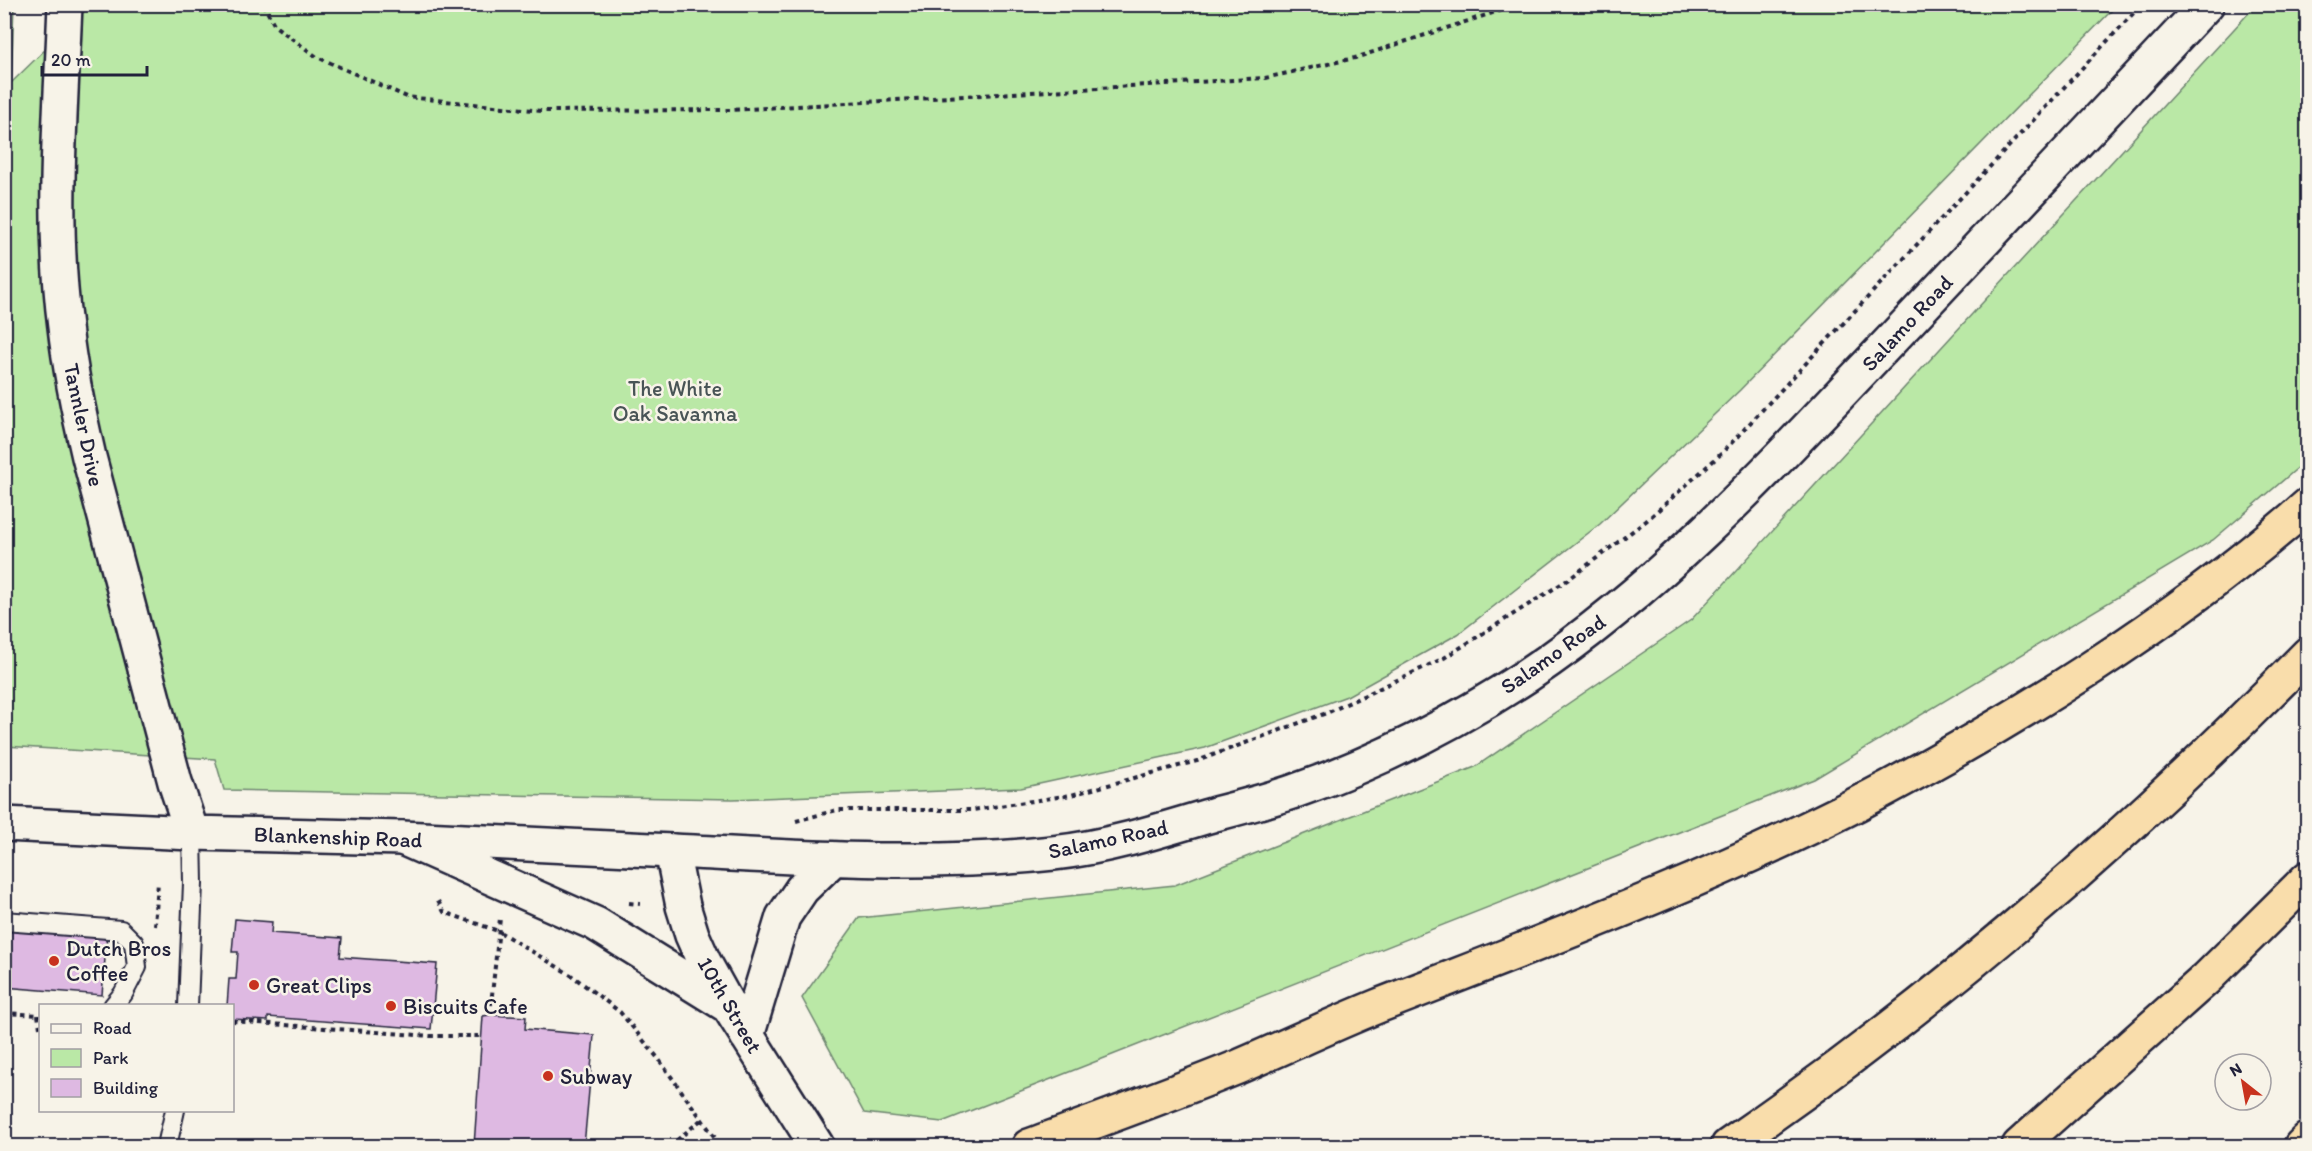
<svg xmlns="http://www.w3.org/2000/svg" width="2312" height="1151" viewBox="0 0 2312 1151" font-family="Itim,sans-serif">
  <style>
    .green { fill: #bae8a6; stroke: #6e8570; stroke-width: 1.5 }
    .building { fill: #deb9e2; stroke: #22223b; stroke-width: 1.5 }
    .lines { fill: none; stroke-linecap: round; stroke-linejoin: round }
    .service-casing { stroke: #22223b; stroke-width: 22 }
    .tertiary-casing { stroke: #22223b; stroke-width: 38 }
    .secondary-casing { stroke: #22223b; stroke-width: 38 }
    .motorway-casing { stroke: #22223b; stroke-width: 38 }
    .path { stroke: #22223b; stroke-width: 4; stroke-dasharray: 4.5 4.5; stroke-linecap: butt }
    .service { stroke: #f7f3e8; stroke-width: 18 }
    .tertiary { stroke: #f7f3e8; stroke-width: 33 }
    .secondary { stroke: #f7f3e8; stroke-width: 33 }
    .motorway { stroke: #f9ddab; stroke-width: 33 }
    .poi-dot { fill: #c8321e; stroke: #f7f3e8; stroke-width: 2 }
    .labels { text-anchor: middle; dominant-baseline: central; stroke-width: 5; stroke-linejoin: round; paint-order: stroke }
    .street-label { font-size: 22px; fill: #22223b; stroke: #f7f3e8 }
    .park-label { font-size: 22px; fill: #485456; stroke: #f7f3e8 }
    .poi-label { font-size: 22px; fill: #22223b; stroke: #f7f3e8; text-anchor: start }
  </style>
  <rect width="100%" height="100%" fill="#f7f3e8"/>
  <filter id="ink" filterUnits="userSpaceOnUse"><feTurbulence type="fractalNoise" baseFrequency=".0167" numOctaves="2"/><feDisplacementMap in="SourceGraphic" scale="12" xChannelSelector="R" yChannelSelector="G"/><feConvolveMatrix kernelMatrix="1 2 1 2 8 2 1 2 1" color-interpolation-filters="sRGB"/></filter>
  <g filter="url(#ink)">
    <!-- green -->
    <path class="green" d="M 92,4 L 2117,5 L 1740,390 L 1600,524 L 1458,634 L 1347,696 L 1205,748 L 1021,788 L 733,799 L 224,790 L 215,759 L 5,746 L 4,5 L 14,5 L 11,83 Z
      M 2256,5 L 2307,5 L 2307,460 L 2213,540 L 1814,779 L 942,1122 L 864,1113 L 802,998 L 859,918 L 1175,885 L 1475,767 L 1691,620 Z"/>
    <!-- building -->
    <path class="building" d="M 235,919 L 272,922 L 271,933 L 342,938 L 340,957 L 437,964 L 431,1029 L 268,1017 L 268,1021 L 232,1019 L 232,1006 L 227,1006 L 229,979 L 236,979 L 238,952 L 232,952 Z
      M 4,926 L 107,934 L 102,995 L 4,987 Z
      M 490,1015 L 526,1017 L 525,1029 L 594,1035 L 584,1146 L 474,1146 L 483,1016 Z"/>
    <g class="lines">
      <defs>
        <path id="service" d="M 4,921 L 121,930 L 134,943 L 137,967 L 123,994 L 113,1006
          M 188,1006 L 193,883 L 192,833
          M 167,1146 L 175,1110"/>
        <path id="tertiary" d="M 65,4 C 61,111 51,220 65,327 C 70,371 79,414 89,457 L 175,782 L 192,833
          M 4,824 L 192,833 L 402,838 L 672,851"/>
        <path id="secondary" d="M 402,838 L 596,924 L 728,1006
          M 747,1036 L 783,917 L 802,889 L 833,859
          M 817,1146 L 729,1007 L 704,962 L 692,935 L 683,906 L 672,851 C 799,857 927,867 1053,853 C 1108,847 1162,830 1215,814 C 1242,807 1269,800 1295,791 C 1376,763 1456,722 1528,675 C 1667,582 1780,457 1895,336 C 1999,225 2103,114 2207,4"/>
        <path id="motorway" d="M 1029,1146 C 1099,1120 1169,1095 1238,1067 C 1285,1047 1331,1025 1378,1006 C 1539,943 1702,883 1857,804 C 2013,723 2176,621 2308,505
          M 1728,1146 C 1937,1003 2130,835 2308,654
          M 2019,1146 L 2207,978 L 2308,878
          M 2301,1146 L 2308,1139"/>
      </defs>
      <!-- service casing -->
      <use href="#service" class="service-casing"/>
      <!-- tertiary casing -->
      <use href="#tertiary" class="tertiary-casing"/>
      <!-- secondary casing -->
      <use href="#secondary" class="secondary-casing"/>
      <!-- motorway casing -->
      <use href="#motorway" class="motorway-casing"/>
      <!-- path -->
      <path class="path" d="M 263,4 L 275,26 L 317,57 L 407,97 L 542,111 L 731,110 L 1265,78 L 1355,58 L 1520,4
        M 796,821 L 837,810 L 973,810 L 1071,795 L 1197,761 L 1329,712 L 1444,658 L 1569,579 L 1646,521 L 1722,453 L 2142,4
        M 438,901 L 444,912 L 498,931 L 571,975 L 620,1012 L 657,1057 L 721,1146
        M 629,903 L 640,904
        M 155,926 L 158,882
        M 4,1013 L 40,1015
        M 490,1014 L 500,918
        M 38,1015 L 40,1028
        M 232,1021 L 430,1036 L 481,1036
        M 670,1146 L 702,1119"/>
      <!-- service -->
      <use href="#service" class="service"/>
      <!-- tertiary -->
      <use href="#tertiary" class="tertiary"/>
      <!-- secondary -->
      <use href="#secondary" class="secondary"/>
      <!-- motorway -->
      <use href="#motorway" class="motorway"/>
    </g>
  </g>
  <!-- markers -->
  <g class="poi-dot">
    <circle cx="54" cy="961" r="6"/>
    <circle cx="254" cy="985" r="6"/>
    <circle cx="391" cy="1006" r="6"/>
    <circle cx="548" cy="1076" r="6"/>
  </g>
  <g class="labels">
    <!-- street labels -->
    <g class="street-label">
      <text transform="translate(1907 323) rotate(-47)">Salamo Road</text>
      <text transform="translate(84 425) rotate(78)">Tannler Drive</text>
      <text transform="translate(1553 654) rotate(-35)">Salamo Road</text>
      <text transform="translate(338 837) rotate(2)">Blankenship Road</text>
      <text transform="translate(1108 839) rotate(-12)">Salamo Road</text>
      <text transform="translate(730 1005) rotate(60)">10th Street</text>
    </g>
    <!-- park labels -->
    <g class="park-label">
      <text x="675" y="388">The White<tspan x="675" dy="25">Oak Savanna</tspan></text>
    </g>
    <!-- poi labels -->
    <g class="poi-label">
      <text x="66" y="948">Dutch Bros<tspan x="66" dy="25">Coffee</tspan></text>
      <text x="266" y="985">Great Clips</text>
      <text x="403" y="1006">Biscuits Cafe</text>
      <text x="560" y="1076">Subway</text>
    </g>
  </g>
  <!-- margin -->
  <rect width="2312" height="1151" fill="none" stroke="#f7f3e8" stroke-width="24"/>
  <rect x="12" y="12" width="2288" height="1127" fill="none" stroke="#22223b" stroke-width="2" filter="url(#ink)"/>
  <!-- legend -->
  <rect x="39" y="1004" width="195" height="108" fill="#f7f3e8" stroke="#a29fa3" stroke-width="1.5"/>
  <rect x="51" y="1024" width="30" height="9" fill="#f7f3e8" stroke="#a29fa3" stroke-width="1.5"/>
  <text x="93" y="1034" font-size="18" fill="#22223b">Road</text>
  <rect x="51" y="1049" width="30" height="18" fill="#bae8a6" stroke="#a29fa3" stroke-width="1.5"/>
  <text x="93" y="1064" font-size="18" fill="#22223b">Park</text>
  <rect x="51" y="1079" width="30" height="18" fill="#deb9e2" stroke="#a29fa3" stroke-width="1.5"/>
  <text x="93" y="1094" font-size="18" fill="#22223b">Building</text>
  <!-- north arrow -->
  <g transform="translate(2243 1082) rotate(329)"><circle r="28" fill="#f7f3e8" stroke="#a29fa3" stroke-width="1.5"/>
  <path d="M0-4.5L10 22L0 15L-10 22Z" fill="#c8321e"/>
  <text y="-9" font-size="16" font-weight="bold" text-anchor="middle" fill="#22223b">N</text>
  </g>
  <!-- scale -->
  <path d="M42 66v9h105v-9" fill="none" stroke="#22223b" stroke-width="3"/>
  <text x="51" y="66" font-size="18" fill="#22223b" stroke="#f7f3e8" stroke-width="4.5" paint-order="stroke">20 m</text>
</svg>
